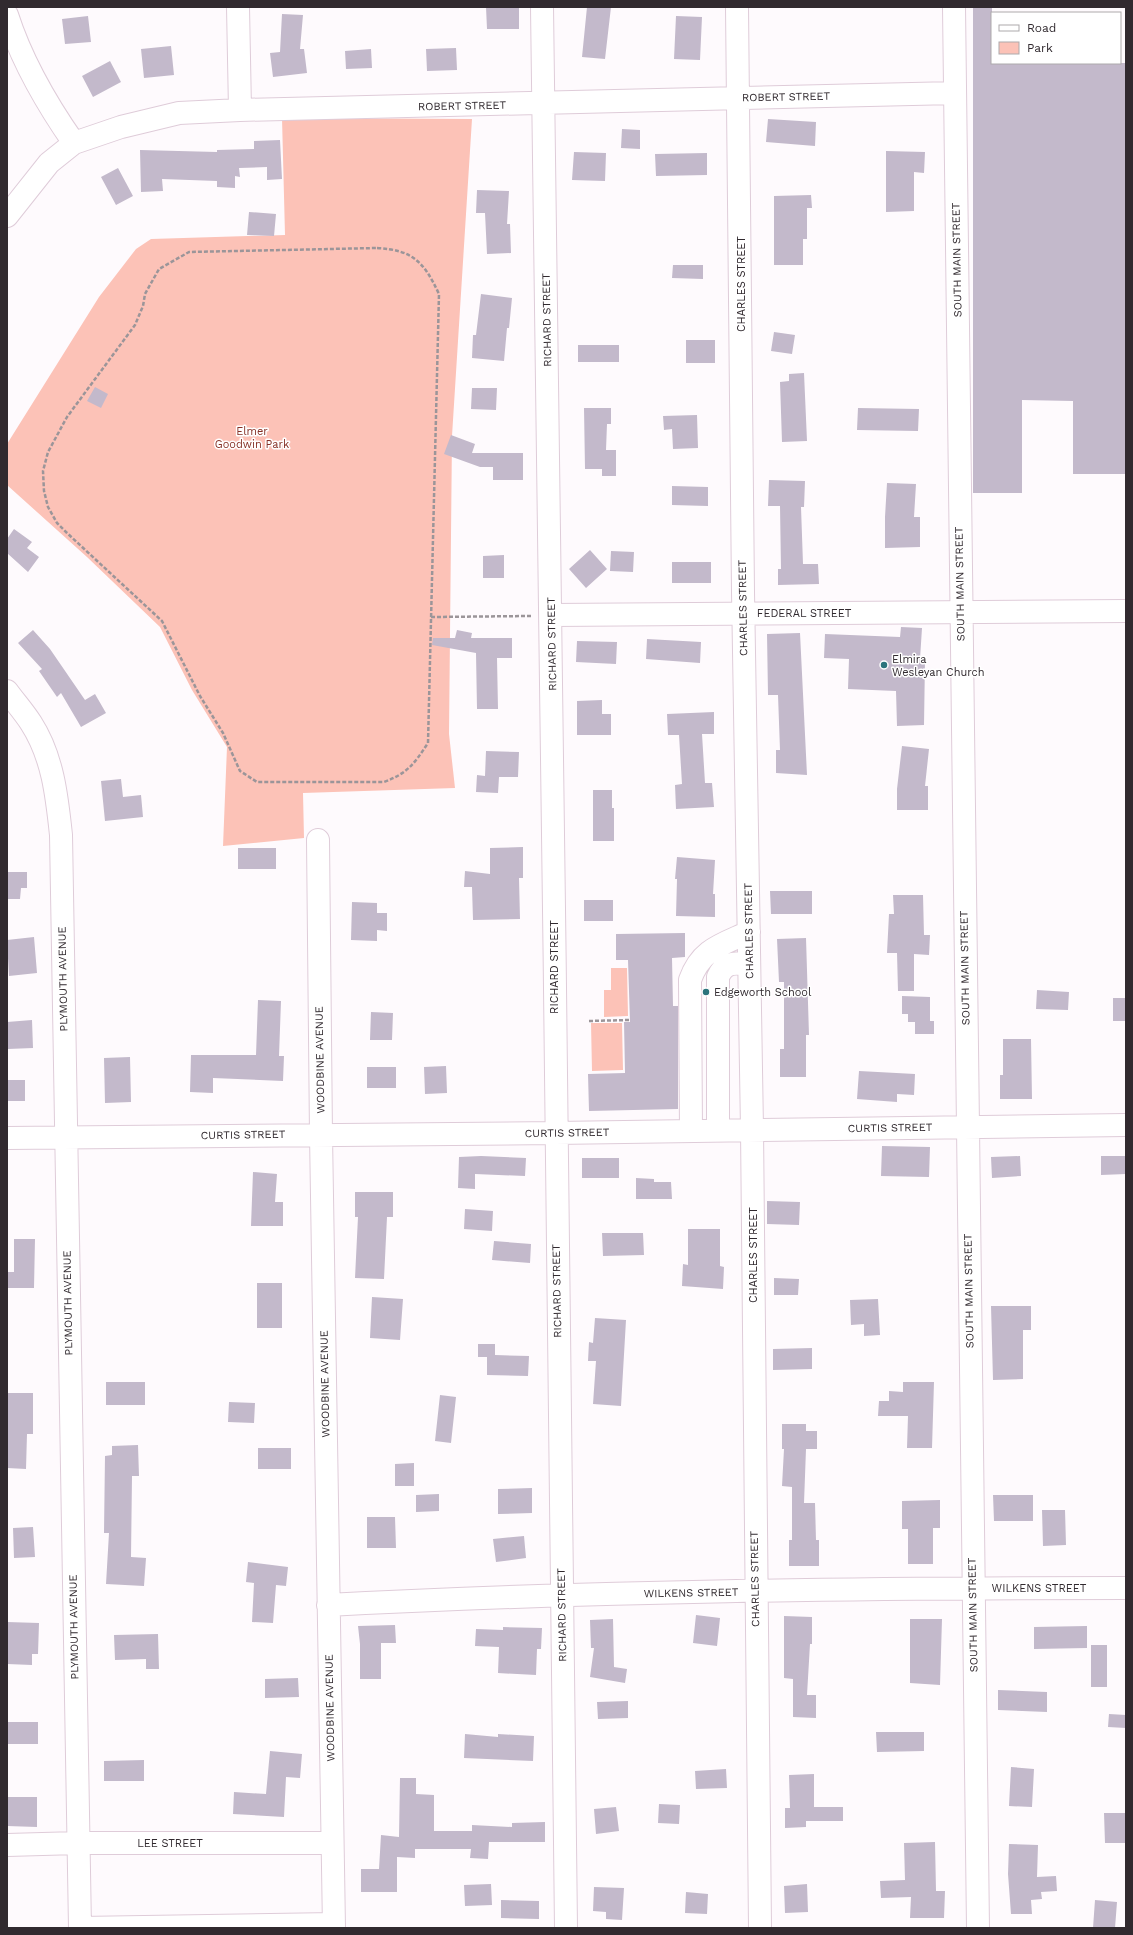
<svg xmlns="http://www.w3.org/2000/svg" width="1133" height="1935" viewBox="0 0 1133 1935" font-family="'Work Sans',sans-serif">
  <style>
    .green { fill: #fcc2b7 }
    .building { fill: #c3b9cb }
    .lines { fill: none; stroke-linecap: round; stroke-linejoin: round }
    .minor-casing { stroke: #dfccd9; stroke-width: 24 }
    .path { stroke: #9b9599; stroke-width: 2.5; stroke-dasharray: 4 2; stroke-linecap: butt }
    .minor { stroke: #fff; stroke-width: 22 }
    .poi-dot { fill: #2b747c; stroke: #fff; stroke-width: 1.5 }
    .labels { text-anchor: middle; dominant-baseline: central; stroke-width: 3; stroke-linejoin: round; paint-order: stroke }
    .street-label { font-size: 11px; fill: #312a2f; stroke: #fff }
    .park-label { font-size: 11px; fill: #853025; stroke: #fff }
    .poi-label { font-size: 11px; fill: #312a2f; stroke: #fff; text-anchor: start }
  </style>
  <rect width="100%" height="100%" fill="#fefafd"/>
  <!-- green -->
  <path class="green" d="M 282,118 L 472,119 L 452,436 L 449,734 L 455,788 L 303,793 L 304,838 L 223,846 L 227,747 L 192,690 L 160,627 L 87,557 L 7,485 L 7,444 L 99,297 L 136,249 L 151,239 L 285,235 Z
    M 611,968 L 627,968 L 628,1016 L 604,1017 L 604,990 L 611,990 Z
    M 591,1023 L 622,1023 L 623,1070 L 592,1071 Z"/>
  <!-- building -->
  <path class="building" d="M 486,7 L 519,7 L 519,29 L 487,29 Z
    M 587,7 L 611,7 L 605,59 L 582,57 Z
    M 973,7 L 992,7 L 992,63 L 1126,63 L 1126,474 L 1073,474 L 1073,401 L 1022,400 L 1022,493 L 973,493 Z
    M 282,14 L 303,15 L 300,49 L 304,49 L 307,73 L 273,77 L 270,53 L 280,52 Z
    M 88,16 L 91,42 L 65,44 L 62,19 Z
    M 676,16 L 702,17 L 700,60 L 674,59 Z
    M 171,46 L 174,75 L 144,78 L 141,49 Z
    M 456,48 L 457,70 L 427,71 L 426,49 Z
    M 371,49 L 372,68 L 346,69 L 345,51 Z
    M 110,61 L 121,82 L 93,97 L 82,76 Z
    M 768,119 L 816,122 L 815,146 L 766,142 Z
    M 622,129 L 640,130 L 640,149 L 621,148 Z
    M 280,140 L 282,179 L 267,180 L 267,167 L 239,168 L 240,177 L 235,176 L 235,188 L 217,187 L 217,181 L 162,179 L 163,191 L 141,192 L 140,150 L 217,152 L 217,150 L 254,149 L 254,141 Z
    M 886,151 L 925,152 L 924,173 L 914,172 L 914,211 L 886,212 Z
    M 574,152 L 606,153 L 605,181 L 572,180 Z
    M 707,153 L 707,175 L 656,176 L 655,154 Z
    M 118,168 L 133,196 L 116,205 L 101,177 Z
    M 477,190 L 509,191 L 507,224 L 510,224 L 511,253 L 487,254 L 485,213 L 476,213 Z
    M 811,195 L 812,208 L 807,208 L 807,239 L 803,239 L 803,265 L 774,265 L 774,196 Z
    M 249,212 L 276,214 L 274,236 L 247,235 Z
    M 673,265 L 703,265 L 703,279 L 672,278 Z
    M 481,294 L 512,298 L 509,328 L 507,328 L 504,361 L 472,358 L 473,335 L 476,335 Z
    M 774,332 L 795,335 L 792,354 L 771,351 Z
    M 686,340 L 715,340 L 715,363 L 686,363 Z
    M 578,345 L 619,345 L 619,362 L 578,362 Z
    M 804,373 L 807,441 L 782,442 L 780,382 L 789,381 L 789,374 Z
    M 95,387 L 108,394 L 101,408 L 87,401 Z
    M 472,388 L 497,388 L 496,410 L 471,409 Z
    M 584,408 L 611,408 L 611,424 L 607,424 L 606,450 L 616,450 L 616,476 L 602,476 L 602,469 L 585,469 Z
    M 858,408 L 919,409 L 918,431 L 857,430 Z
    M 697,415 L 698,448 L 673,449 L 672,429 L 664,430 L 663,416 Z
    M 451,435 L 475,444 L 472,453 L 523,453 L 523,480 L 493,480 L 493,467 L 480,467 L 444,454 Z
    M 769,480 L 805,481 L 804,507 L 801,507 L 803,564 L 818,564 L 819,584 L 778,585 L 778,569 L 781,569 L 780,506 L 768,506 Z
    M 887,483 L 916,484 L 914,517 L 920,517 L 920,547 L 885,548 L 885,517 Z
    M 672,486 L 708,487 L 708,506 L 672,505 Z
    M 14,529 L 32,542 L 27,548 L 39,557 L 28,572 L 7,553 L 7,539 Z
    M 590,550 L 607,569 L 586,588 L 569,569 Z
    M 611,551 L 634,552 L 633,572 L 610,571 Z
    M 504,555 L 504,578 L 483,578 L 483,556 Z
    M 672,562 L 711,562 L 711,583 L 672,583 Z
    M 901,627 L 922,628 L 920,659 L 925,660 L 924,725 L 897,726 L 896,691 L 848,689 L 849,659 L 824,658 L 825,634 L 900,637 Z
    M 33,630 L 50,649 L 85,700 L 95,694 L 106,713 L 81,727 L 61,693 L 57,697 L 39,671 L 42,669 L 18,643 Z
    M 457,630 L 472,633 L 471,638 L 512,638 L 512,658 L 497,658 L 498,709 L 477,709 L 476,653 L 432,645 L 433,638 L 455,638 Z
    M 800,633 L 807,775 L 776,773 L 776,750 L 780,750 L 778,695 L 768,695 L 767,634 Z
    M 647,639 L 701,642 L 700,663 L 646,659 Z
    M 577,641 L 617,642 L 616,664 L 576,662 Z
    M 602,700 L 602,714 L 611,714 L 611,735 L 577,735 L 577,701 Z
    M 714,712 L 714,734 L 702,734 L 705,783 L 712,783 L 714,807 L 676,809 L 675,785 L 682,784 L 679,735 L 668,735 L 667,714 Z
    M 902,746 L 929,749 L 925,786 L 928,786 L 928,810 L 897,810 L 897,789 Z
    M 486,751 L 519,752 L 518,777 L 499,777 L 498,793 L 476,792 L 477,775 L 485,776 Z
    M 121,779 L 123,797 L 141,795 L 143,817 L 105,821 L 101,781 Z
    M 593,790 L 612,790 L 612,808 L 614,808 L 614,841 L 593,841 Z
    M 523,847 L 523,878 L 519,878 L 520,919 L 473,920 L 472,887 L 464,887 L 465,871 L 490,874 L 490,848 Z
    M 238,848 L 276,848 L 276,869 L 238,869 Z
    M 677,857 L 715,860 L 713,894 L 715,894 L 715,917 L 676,916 L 677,879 L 675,879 Z
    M 7,872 L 27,872 L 27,888 L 21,888 L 20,899 L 7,899 Z
    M 770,891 L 812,891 L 812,914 L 771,914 Z
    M 893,895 L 923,895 L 924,935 L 930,935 L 929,955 L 914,954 L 914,991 L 898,991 L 897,953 L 887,953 L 889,914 L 894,914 Z
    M 584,900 L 613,900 L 613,921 L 584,921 Z
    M 352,902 L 377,903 L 377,913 L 387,913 L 387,931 L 377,930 L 377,941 L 351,940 Z
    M 685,933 L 685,957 L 672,958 L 673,1006 L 678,1006 L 678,1109 L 589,1111 L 588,1074 L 625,1073 L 624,1022 L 630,1022 L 628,960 L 616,960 L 616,934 Z
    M 34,937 L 37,973 L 9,976 L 7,940 Z
    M 806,938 L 809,1035 L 806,1035 L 806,1077 L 780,1077 L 780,1049 L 784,1049 L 784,982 L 779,982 L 777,939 Z
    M 1037,990 L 1069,992 L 1068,1010 L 1036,1009 Z
    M 902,996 L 930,997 L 930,1021 L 934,1021 L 934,1034 L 915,1034 L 915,1022 L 908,1022 L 908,1014 L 902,1014 Z
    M 1113,998 L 1126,998 L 1126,1021 L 1113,1021 Z
    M 258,1000 L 281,1001 L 279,1056 L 284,1056 L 283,1081 L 213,1078 L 213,1093 L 190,1092 L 191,1055 L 256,1055 Z
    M 371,1012 L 393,1013 L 392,1040 L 370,1040 Z
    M 32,1020 L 33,1048 L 8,1049 L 7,1022 Z
    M 1003,1039 L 1031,1039 L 1032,1099 L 1000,1099 L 1000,1075 L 1003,1075 Z
    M 130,1057 L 131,1102 L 105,1103 L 104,1058 Z
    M 446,1066 L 447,1093 L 425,1094 L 424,1067 Z
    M 367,1067 L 396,1067 L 396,1088 L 367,1088 Z
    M 859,1071 L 915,1074 L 914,1095 L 897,1094 L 897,1102 L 857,1099 Z
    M 7,1080 L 25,1080 L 25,1101 L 7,1101 Z
    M 882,1146 L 930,1147 L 929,1177 L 881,1176 Z
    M 481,1156 L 526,1158 L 525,1176 L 475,1174 L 475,1189 L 458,1188 L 459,1157 Z
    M 1020,1156 L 1021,1176 L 992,1178 L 991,1157 Z
    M 1101,1156 L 1126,1156 L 1126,1174 L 1101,1175 Z
    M 582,1158 L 619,1158 L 619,1178 L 582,1178 Z
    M 253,1172 L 277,1174 L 275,1202 L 283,1202 L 283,1226 L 251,1226 Z
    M 636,1178 L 654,1179 L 654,1182 L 671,1182 L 672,1199 L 636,1199 Z
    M 355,1192 L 393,1192 L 393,1217 L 387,1217 L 384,1279 L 355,1278 L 358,1217 L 355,1217 Z
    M 767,1201 L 800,1202 L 799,1225 L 767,1224 Z
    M 465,1209 L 493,1211 L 492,1231 L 464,1229 Z
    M 688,1229 L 720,1229 L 720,1266 L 724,1267 L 723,1289 L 682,1286 L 683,1264 L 688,1265 Z
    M 602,1233 L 643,1233 L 644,1255 L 603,1256 Z
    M 14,1239 L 35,1239 L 34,1288 L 7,1288 L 7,1272 L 14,1272 Z
    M 494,1241 L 531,1244 L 530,1263 L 492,1260 Z
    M 774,1278 L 799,1279 L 798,1295 L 774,1295 Z
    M 257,1283 L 282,1283 L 282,1328 L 257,1328 Z
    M 372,1297 L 403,1299 L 400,1340 L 370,1338 Z
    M 878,1299 L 880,1335 L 864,1336 L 864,1324 L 851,1325 L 850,1300 Z
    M 991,1306 L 1031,1306 L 1031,1330 L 1023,1330 L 1023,1379 L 993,1380 Z
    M 595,1318 L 626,1320 L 621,1406 L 593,1404 L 596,1361 L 588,1361 L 589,1342 L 593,1343 Z
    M 478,1344 L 495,1344 L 495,1355 L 529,1356 L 528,1376 L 487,1375 L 487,1357 L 478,1357 Z
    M 812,1348 L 812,1369 L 773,1370 L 773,1349 Z
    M 106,1382 L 145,1382 L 145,1405 L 106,1405 Z
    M 903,1382 L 934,1382 L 932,1448 L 907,1448 L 908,1416 L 878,1416 L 879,1401 L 889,1401 L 889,1391 L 903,1392 Z
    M 7,1393 L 33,1393 L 33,1434 L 27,1434 L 26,1469 L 7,1468 Z
    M 440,1395 L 456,1397 L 451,1443 L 435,1441 Z
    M 229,1402 L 255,1403 L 254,1423 L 228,1422 Z
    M 782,1424 L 806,1424 L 806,1431 L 817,1431 L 817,1449 L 806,1449 L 804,1503 L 815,1503 L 816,1540 L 819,1540 L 819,1566 L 789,1566 L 789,1540 L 792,1540 L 792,1487 L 782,1486 L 784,1449 L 782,1449 Z
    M 138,1445 L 139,1476 L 132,1476 L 131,1557 L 146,1558 L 144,1586 L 106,1584 L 109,1533 L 104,1533 L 105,1456 L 112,1455 L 112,1446 Z
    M 258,1448 L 291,1448 L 291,1469 L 258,1469 Z
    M 414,1463 L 414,1486 L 395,1486 L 395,1464 Z
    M 532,1488 L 532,1513 L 498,1514 L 498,1489 Z
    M 439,1494 L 439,1511 L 416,1512 L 416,1495 Z
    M 993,1495 L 1033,1495 L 1033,1521 L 994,1521 Z
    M 940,1500 L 940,1528 L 933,1528 L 933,1564 L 908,1564 L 908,1529 L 902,1529 L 902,1501 Z
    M 1042,1510 L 1065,1510 L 1066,1545 L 1043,1546 Z
    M 367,1517 L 395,1517 L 396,1548 L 367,1548 Z
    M 33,1527 L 35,1557 L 14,1558 L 13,1528 Z
    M 524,1536 L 526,1558 L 496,1562 L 493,1539 Z
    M 248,1562 L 288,1567 L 286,1586 L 276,1585 L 273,1623 L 252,1622 L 254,1583 L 246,1582 Z
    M 696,1615 L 720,1618 L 717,1646 L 693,1643 Z
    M 784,1616 L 812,1617 L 812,1644 L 810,1644 L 807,1695 L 816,1695 L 816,1718 L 793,1717 L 793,1679 L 784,1678 Z
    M 613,1619 L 614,1667 L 627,1669 L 625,1683 L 590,1677 L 594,1648 L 591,1648 L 590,1620 Z
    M 910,1619 L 942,1619 L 940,1685 L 910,1683 Z
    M 7,1622 L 39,1623 L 38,1654 L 32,1654 L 32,1665 L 7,1664 Z
    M 395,1625 L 396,1643 L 381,1643 L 381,1679 L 360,1679 L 360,1644 L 358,1626 Z
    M 1087,1626 L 1087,1648 L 1034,1649 L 1034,1627 Z
    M 503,1627 L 542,1628 L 541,1649 L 537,1649 L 536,1675 L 498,1673 L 499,1647 L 475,1646 L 476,1629 L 503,1630 Z
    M 158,1634 L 159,1669 L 146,1669 L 146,1659 L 115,1660 L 114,1635 Z
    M 1091,1645 L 1107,1645 L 1107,1687 L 1091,1687 Z
    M 298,1678 L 299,1697 L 265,1698 L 265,1679 Z
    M 998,1690 L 1047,1692 L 1047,1712 L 998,1710 Z
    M 628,1701 L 628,1718 L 598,1719 L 597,1702 Z
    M 1109,1714 L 1126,1715 L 1126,1728 L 1108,1727 Z
    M 7,1722 L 38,1722 L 38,1744 L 7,1744 Z
    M 876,1732 L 924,1732 L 924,1751 L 877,1752 Z
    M 465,1734 L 498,1737 L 498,1734 L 534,1736 L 533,1761 L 464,1758 Z
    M 270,1751 L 302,1754 L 300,1778 L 286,1777 L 284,1817 L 233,1814 L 234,1792 L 266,1794 Z
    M 144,1760 L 144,1781 L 104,1781 L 104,1761 Z
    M 1011,1767 L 1034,1769 L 1032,1807 L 1009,1806 Z
    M 726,1769 L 727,1788 L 696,1789 L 695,1771 Z
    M 814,1774 L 814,1807 L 843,1807 L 843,1821 L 806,1821 L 806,1827 L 785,1828 L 785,1808 L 790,1808 L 789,1775 Z
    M 400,1778 L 416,1778 L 416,1794 L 434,1795 L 434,1831 L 472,1831 L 472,1825 L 512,1827 L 512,1823 L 545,1822 L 545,1842 L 489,1842 L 488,1859 L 470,1858 L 471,1849 L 415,1849 L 415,1858 L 397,1857 L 397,1892 L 361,1892 L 361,1869 L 379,1869 L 381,1835 L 399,1837 Z
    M 7,1797 L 37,1797 L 37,1827 L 7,1826 Z
    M 659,1804 L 680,1805 L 679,1824 L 658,1823 Z
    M 616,1807 L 619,1831 L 596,1834 L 594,1809 Z
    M 1104,1813 L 1126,1813 L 1126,1843 L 1105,1843 Z
    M 935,1842 L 936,1891 L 945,1891 L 944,1918 L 910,1918 L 911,1897 L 881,1898 L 880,1881 L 905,1880 L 904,1843 Z
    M 1009,1844 L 1038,1845 L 1037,1877 L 1056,1876 L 1057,1891 L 1041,1892 L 1042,1899 L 1031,1900 L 1032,1914 L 1011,1914 L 1008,1874 Z
    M 491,1884 L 492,1905 L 465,1906 L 464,1885 Z
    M 807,1884 L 808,1912 L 785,1913 L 784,1886 Z
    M 594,1887 L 624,1888 L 622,1920 L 606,1919 L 606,1912 L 593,1911 Z
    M 686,1892 L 708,1894 L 707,1914 L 685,1913 Z
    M 501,1900 L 539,1901 L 539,1919 L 501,1918 Z
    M 1095,1900 L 1117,1902 L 1115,1928 L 1093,1928 Z"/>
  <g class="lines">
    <defs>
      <path id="minor" d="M 238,7 L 240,110
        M 542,7 C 553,647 557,1288 566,1928
        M 737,7 L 743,592 L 752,1129 L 760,1928
        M 954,7 L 978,1928
        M 7,15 C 22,62 46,103 74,143
        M 7,216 L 49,163 L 74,143 L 121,127 L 179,113 L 240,110 L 955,93
        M 552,615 L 1126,611
        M 7,691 C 15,702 24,712 31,723 C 53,757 57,797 61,835 L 80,1928
        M 318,840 L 321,1135 L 334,1928
        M 691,1130 L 690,980 C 701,949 721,945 749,932
        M 718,1130 L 718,977 C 725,961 734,964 749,963
        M 7,1138 L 555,1133 L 1126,1125
        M 328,1605 C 594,1591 860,1588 1126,1588
        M 7,1845 L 78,1843 L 332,1843
        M 80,1928 L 334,1924"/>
    </defs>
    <!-- minor casing -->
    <use href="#minor" class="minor-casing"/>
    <!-- path -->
    <path class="path" d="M 377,248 C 413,250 424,262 439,294 L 428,743 C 414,764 408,773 384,782 L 257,782 L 240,771 L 223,733 L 200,696 L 162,621 L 67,533 L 57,523 L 48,507 L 44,491 L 43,471 L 48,452 L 67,417 L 135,325 L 143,306 L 145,294 L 159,269 L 189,252 Z
      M 431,617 L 531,616
      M 589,1021 L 630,1020"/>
    <!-- minor -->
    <use href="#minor" class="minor"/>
  </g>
  <!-- markers -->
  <g class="poi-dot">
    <circle cx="884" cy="665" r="4"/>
    <circle cx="706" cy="992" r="4"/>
  </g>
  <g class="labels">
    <!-- street labels -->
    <g class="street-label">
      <text transform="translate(786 97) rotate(-1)">ROBERT STREET</text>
      <text transform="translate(462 106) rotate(-1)">ROBERT STREET</text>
      <text transform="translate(957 260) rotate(-91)">SOUTH MAIN STREET</text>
      <text transform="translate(741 284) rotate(-90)">CHARLES STREET</text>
      <text transform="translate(547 320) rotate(-91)">RICHARD STREET</text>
      <text transform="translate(960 584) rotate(-91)">SOUTH MAIN STREET</text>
      <text transform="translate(743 608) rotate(-91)">CHARLES STREET</text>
      <text x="804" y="613">FEDERAL STREET</text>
      <text transform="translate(552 644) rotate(-91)">RICHARD STREET</text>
      <text transform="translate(749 931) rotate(-91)">CHARLES STREET</text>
      <text transform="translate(554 967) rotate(-90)">RICHARD STREET</text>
      <text transform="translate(965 968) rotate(-91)">SOUTH MAIN STREET</text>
      <text transform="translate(63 979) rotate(-91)">PLYMOUTH AVENUE</text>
      <text transform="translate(320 1060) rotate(-91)">WOODBINE AVENUE</text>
      <text transform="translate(890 1128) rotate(-1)">CURTIS STREET</text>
      <text transform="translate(567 1133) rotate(-1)">CURTIS STREET</text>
      <text transform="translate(243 1135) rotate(-1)">CURTIS STREET</text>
      <text transform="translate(753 1255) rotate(-90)">CHARLES STREET</text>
      <text transform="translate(557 1291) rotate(-91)">RICHARD STREET</text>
      <text transform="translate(969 1291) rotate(-91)">SOUTH MAIN STREET</text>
      <text transform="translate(68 1303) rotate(-91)">PLYMOUTH AVENUE</text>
      <text transform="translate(325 1384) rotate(-91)">WOODBINE AVENUE</text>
      <text transform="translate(755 1579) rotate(-91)">CHARLES STREET</text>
      <text x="1039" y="1588">WILKENS STREET</text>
      <text transform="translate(691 1593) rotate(-1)">WILKENS STREET</text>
      <text transform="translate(562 1615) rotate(-91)">RICHARD STREET</text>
      <text transform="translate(973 1615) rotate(-91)">SOUTH MAIN STREET</text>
      <text transform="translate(74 1627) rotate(-91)">PLYMOUTH AVENUE</text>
      <text transform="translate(330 1708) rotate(-91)">WOODBINE AVENUE</text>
      <text x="170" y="1843">LEE STREET</text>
    </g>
    <!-- park labels -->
    <g class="park-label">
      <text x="252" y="431">Elmer<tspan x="252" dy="13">Goodwin Park</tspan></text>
    </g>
    <!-- poi labels -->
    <g class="poi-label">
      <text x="892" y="659">Elmira<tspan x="892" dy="13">Wesleyan Church</tspan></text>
      <text x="714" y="992">Edgeworth School</text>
    </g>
  </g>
  <!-- border -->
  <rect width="1133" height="1935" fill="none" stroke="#312a2f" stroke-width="16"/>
  <!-- legend -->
  <rect x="991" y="12" width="130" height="52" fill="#ffffff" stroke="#adaaac"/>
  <rect x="999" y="25" width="20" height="6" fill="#ffffff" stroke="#adaaac"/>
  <text x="1027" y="32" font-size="12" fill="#312a2f">Road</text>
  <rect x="999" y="42" width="20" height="12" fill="#fcc2b7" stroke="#adaaac"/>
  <text x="1027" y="52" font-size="12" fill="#312a2f">Park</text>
</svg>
